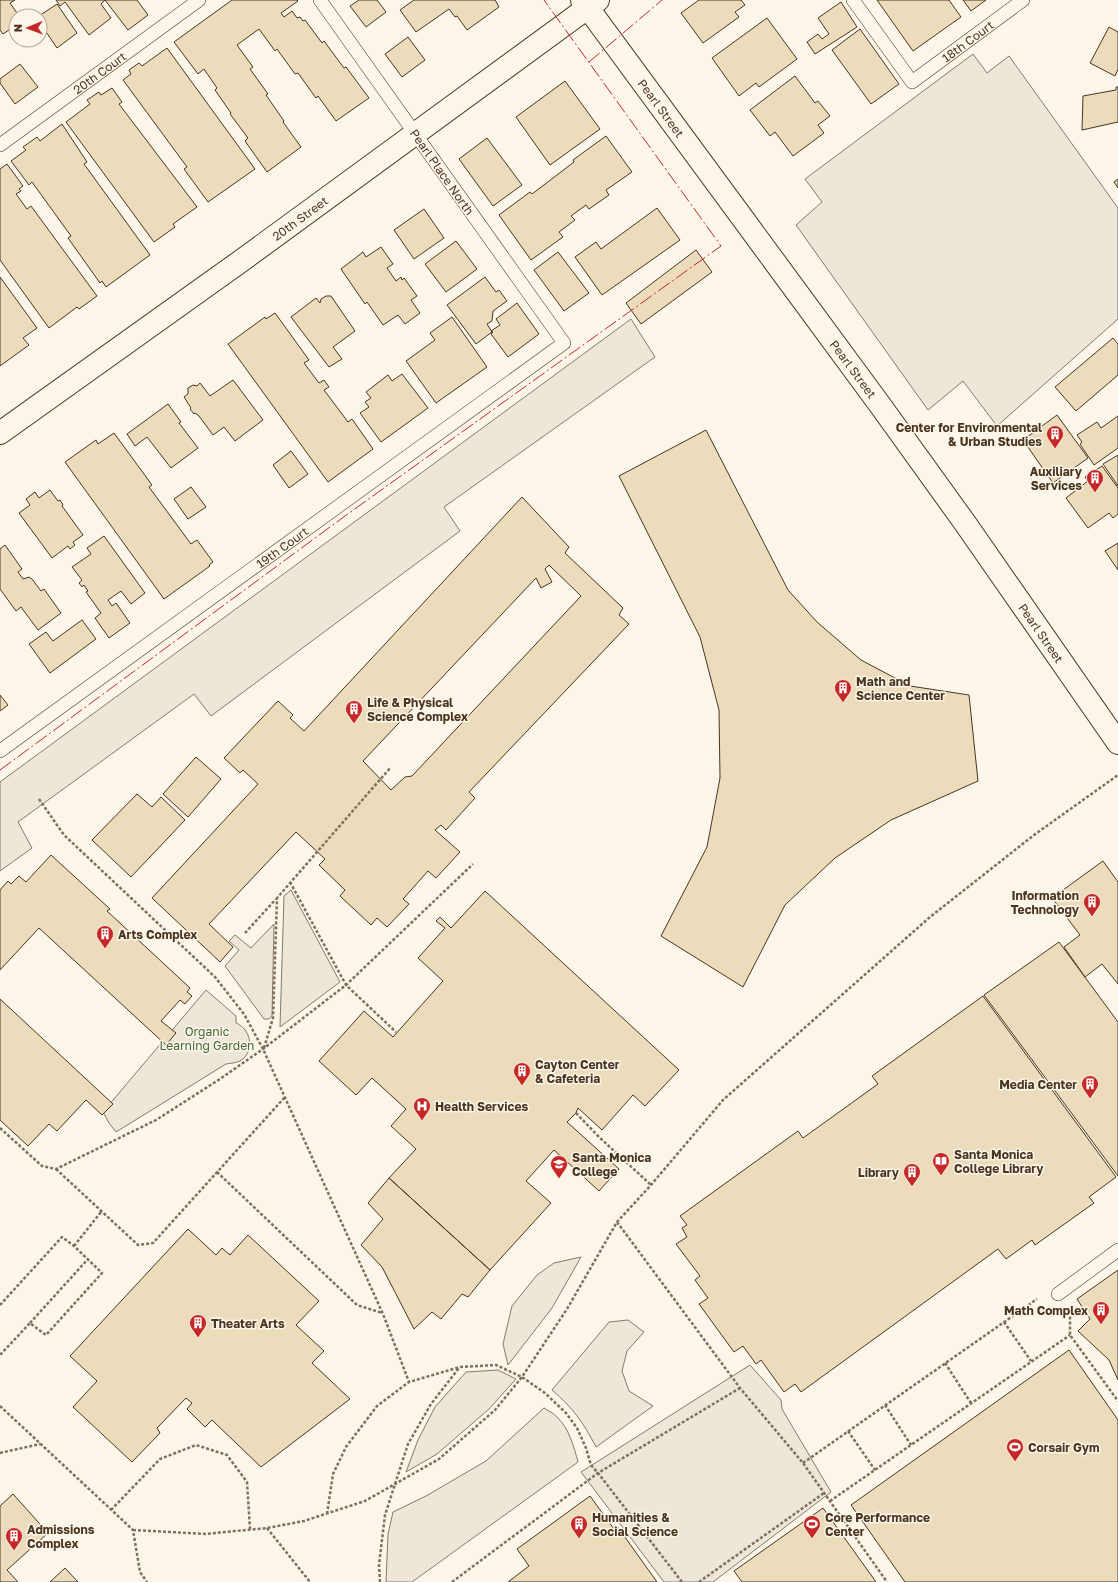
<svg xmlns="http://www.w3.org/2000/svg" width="1118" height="1582" viewBox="0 0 1118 1582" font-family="'Golos Text',sans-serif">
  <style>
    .green { fill: #ede6d9; stroke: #887966 }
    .parking { fill: #ede7d9; stroke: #887966 }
    .building { fill: #ecdcbc; stroke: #4a3520; fill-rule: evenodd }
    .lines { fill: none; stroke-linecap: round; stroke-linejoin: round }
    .service-casing { stroke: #4a3520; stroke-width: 14 }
    .minor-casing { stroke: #4a3520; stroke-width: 24 }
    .path { stroke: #7f6f5c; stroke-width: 2.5; stroke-dasharray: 3 2; stroke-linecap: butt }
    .service { stroke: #fbf6e9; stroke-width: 13 }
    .minor { stroke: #fbf6e9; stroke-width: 22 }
    .power { stroke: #c62828; stroke-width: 1; stroke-dasharray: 14 3 2 3; stroke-linecap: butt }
    .labels { text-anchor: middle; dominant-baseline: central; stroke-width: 3; stroke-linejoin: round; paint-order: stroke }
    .street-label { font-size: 12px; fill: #4a3520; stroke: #fbf6e9 }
    .poi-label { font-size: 12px; font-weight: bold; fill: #4a3520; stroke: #fbf6e9; text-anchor: start }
    .park-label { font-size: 12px; fill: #436837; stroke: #fbf6e9 }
  </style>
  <rect width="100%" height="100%" fill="#fbf6e9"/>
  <!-- green -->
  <path class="green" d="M 291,890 L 340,982 L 280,1027 L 284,896 Z
    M 274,924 L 272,1016 L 269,1019 L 264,1019 L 225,966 L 239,950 L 229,941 L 235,935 L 251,948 Z
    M 206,990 L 236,1016 L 236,1023 C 249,1028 255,1047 244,1058 C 239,1063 232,1063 226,1064 L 116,1132 L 109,1123 L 103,1112 Z
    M 581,1257 L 552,1308 L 508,1365 L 503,1344 L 512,1306 L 537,1275 L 554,1263 Z
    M 628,1320 L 644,1332 L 627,1351 L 622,1371 L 629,1391 L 653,1406 L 596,1447 C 583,1422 573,1408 552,1390 L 609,1322 Z
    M 498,1370 L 516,1379 L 489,1409 L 437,1454 L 406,1472 L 418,1440 L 435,1407 L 466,1372 Z
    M 544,1408 C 548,1411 554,1413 557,1417 C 569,1428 574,1447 578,1462 L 412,1582 L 386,1582 L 388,1534 L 393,1512 L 426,1496 L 486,1461 Z"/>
  <!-- parking -->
  <path class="parking" d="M 973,54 L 987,73 L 1009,56 L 1118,208 L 1118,319 L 997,426 L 963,381 L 928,410 L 796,225 L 822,202 L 805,179 Z
    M 631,319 L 655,357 L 444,507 L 460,531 L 211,716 L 194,694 L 18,822 L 32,848 L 0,871 L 0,782 Z
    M 750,1365 L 781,1400 L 782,1409 L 831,1492 L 713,1582 L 664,1582 L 581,1472 Z"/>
  <!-- building -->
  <path class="building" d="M 0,0 L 15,0 L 10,3 L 19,16 L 16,16 L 16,25 L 3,34 L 0,30 Z
    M 56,0 L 137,0 L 148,15 L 128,30 L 105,0 L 101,4 L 111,18 L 89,35 L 65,2 L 60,6 Z
    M 232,0 L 297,0 L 298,1 L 281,13 L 284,17 L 292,11 L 297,18 L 300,17 L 303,21 L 305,20 L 322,43 L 324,41 L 344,68 L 346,67 L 369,98 L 336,121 L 318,96 L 316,98 L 298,73 L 295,74 L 277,49 L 275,51 L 259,29 L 237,45 L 253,67 L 250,69 L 268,94 L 266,95 L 284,121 L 283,122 L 301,147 L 267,172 L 245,141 L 248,138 L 230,114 L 231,113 L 215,90 L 217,88 L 204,69 L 198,74 L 174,42 Z
    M 359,0 L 377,0 L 386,12 L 366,27 L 350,6 Z
    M 414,0 L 495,0 L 499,7 L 467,30 L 457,16 L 455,17 L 449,9 L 416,32 L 400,10 Z
    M 699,0 L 741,0 L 745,5 L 735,12 L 739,17 L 703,43 L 681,13 Z
    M 877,0 L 949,0 L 961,17 L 913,51 Z
    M 963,0 L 986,0 L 971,11 Z
    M 841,2 L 857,27 L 815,54 L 807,42 L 818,34 L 822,39 L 829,34 L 818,18 Z
    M 57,4 L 77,33 L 57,48 L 40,23 L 39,16 Z
    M 767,18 L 797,59 L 759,87 L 756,83 L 739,96 L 712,58 Z
    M 1109,27 L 1118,32 L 1118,69 L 1115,76 L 1090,63 Z
    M 860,29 L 899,84 L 871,104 L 832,50 Z
    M 408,37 L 425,60 L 402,77 L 385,54 Z
    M 167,48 L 255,169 L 208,202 L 184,169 L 187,167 L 123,80 L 131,74 L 129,70 L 139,63 L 142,66 Z
    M 20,64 L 38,87 L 15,104 L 0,83 L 0,79 Z
    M 795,76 L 815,103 L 818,101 L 830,116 L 818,125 L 824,133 L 793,156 L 775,132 L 770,136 L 750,110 Z
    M 565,81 L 600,129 L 550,165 L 516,117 Z
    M 1116,87 L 1118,87 L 1118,122 L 1082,130 L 1083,96 L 1116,90 Z
    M 112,88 L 122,102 L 119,104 L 197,207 L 173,224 L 175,227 L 154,242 L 66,122 L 90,104 L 87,100 L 99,92 L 101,95 Z
    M 62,124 L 87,162 L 84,164 L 150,255 L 106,287 L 102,281 L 100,283 L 68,238 L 71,236 L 32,182 L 29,185 L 11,161 L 26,150 L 23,147 L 37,137 L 40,141 Z
    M 606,136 L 632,172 L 606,190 L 609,195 L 589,209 L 586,205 L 571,216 L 575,220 L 559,232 L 563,237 L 531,260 L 499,215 L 530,192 L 532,194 L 574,162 L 573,160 Z
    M 487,138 L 522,185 L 493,206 L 459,159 Z
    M 7,164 L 23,186 L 19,189 L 21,191 L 16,194 L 27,209 L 31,206 L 97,296 L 79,309 L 77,307 L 49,328 L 0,260 L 0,169 Z
    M 1118,179 L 1118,188 L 1114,182 Z
    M 657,208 L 680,240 L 602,295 L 575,257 L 596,242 L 601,249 Z
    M 424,209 L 444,238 L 414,259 L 394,230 Z
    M 456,241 L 477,269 L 446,292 L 425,264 Z
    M 381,247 L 393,264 L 387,268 L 396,281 L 401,277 L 402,280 L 404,278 L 417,296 L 411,300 L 420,313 L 405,324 L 398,315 L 383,325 L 367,302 L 365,304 L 341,269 L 363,252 L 366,257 Z
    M 696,250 L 712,272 L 641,324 L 626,303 Z
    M 558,252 L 589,293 L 564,311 L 534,270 Z
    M 0,277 L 37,328 L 23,338 L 29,345 L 0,366 Z
    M 485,277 L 496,292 L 499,290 L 507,301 L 493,311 L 492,321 L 487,324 L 492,332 L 476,344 L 447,305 Z
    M 326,296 L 331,296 L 355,331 L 333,347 L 342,359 L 329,367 L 291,317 L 316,298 L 320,303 L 321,299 Z
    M 517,303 L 539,334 L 508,357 L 491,334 L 493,332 L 491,331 L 500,325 L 496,319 Z
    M 275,313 L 309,360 L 304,363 L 319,383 L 324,380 L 329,387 L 324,390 L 348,422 L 352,419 L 373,449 L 328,482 L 228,344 L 265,317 L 266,319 Z
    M 452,317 L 487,367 L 436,403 L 406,361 L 435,340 L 430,333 Z
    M 1113,338 L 1118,344 L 1118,375 L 1076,411 L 1055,387 Z
    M 402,374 L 428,408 L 381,442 L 360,413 L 369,407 L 365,402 L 371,398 L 366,392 L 388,375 L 392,381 Z
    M 233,380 L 263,420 L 235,441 L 224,427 L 213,435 L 199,416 L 195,413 L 194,414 L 190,409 L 191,408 L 184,397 L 188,394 L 188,388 L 193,385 L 197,386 L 200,383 L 210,396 Z
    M 168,404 L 181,422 L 179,423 L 198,448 L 171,468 L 147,437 L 135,446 L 127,434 Z
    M 1057,415 L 1088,458 L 1053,483 L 1023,440 Z
    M 1118,416 L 1118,448 L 1094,465 L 1080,444 L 1082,442 L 1077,435 L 1097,422 L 1101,428 Z
    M 706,430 L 788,590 L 817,622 L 861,660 L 910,686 L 969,695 L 978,781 L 891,820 L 835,858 L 785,905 L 743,987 L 661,936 L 707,847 L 720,778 L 719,710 L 700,637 L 619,476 Z
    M 114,433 L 152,485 L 149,487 L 191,544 L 197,540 L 213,562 L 209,565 L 210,566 L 164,599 L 65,462 L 96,440 L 98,444 Z
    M 291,451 L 308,474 L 289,488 L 273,465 Z
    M 1118,455 L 1118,486 L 1103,464 Z
    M 1102,466 L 1118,488 L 1118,514 L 1113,518 L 1109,513 L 1088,528 L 1066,498 L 1088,481 L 1085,477 Z
    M 191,487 L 206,507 L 188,519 L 174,499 Z
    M 50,490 L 58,501 L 60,500 L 63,505 L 62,506 L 83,535 L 73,542 L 75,545 L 70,549 L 68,546 L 52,558 L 19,513 L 30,505 L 26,499 L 35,492 L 39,498 Z
    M 522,497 L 569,547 L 565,553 L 623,608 L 619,615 L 629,624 L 469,792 L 475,798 L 446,830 L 441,825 L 435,830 L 460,852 L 436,878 L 428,871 L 403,899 L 409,904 L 387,927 L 377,918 L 371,925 L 340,896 L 345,890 L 319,865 L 325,859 L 296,832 L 209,924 L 233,947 L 220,962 L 152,898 L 258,784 L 243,770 L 240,773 L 224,758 L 278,701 L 293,715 L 290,718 L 304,731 ZM 549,565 L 581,596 L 412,776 L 405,777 L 391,790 L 363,761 L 536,578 L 541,588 L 552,582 L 545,569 Z
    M 104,536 L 145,593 L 131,604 L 121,591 L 108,600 L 112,606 L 116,603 L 130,623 L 109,638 L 95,618 L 101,613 L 86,592 L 88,591 L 84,585 L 82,587 L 79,583 L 82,580 L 72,567 L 91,554 L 87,548 Z
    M 1118,543 L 1118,570 L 1105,551 Z
    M 5,545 L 22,569 L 18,572 L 23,579 L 29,577 L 32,579 L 41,591 L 44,589 L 61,613 L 38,630 L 21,607 L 16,611 L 0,589 L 0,549 Z
    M 82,620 L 96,639 L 50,673 L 29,644 L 46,632 L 53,641 Z
    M 0,695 L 8,705 L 0,711 Z
    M 196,757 L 221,779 L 188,817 L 163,794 Z
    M 137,794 L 152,807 L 161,797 L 185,820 L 131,877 L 92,840 Z
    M 51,855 L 110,909 L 107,911 L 190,988 L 187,992 L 192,996 L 185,1004 L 180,1000 L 161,1021 L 176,1033 L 166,1045 L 39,928 L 0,970 L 0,890 L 8,881 L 11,884 L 19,876 L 26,882 Z
    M 1103,861 L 1118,882 L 1118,984 L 1102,964 L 1085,977 L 1064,947 L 1080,935 L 1052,898 Z
    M 485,891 L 679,1070 L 645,1106 L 633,1095 L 602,1130 L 578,1108 L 576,1113 L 567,1122 L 619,1169 L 599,1191 L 554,1150 L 526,1181 L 551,1203 L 490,1270 L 389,1178 L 416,1149 L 391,1126 L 406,1109 L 372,1078 L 356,1095 L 319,1061 L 364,1011 L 393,1037 L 443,981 L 418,958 L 445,928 L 436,921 L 440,917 L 451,928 Z
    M 1059,942 L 1118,1022 L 1118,1176 L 984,995 Z
    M 983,996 L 1116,1177 L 1089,1197 L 1094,1203 L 1035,1245 L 1032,1240 L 1006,1259 L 998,1249 L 801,1392 L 795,1384 L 784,1392 L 761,1360 L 756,1364 L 743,1346 L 734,1352 L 699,1304 L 708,1298 L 695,1280 L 700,1276 L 676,1244 L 687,1237 L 682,1228 L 687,1225 L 680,1216 L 798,1131 L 803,1138 L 878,1084 L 872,1076 Z
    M 0,999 L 113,1104 L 102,1115 L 86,1100 L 57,1131 L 49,1124 L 28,1146 L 0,1120 Z
    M 389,1178 L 490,1270 L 468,1297 L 462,1294 L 441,1319 L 432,1312 L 414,1329 L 382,1267 L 361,1245 L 383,1219 L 368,1203 Z
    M 188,1229 L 216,1255 L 222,1248 L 230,1255 L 248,1235 L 319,1301 L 296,1325 L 324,1351 L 312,1363 L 350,1399 L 261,1467 L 212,1420 L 205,1427 L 187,1409 L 192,1403 L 186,1398 L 157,1428 L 160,1433 L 132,1462 L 73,1407 L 97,1381 L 70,1356 Z
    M 1118,1270 L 1118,1380 L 1109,1360 L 1078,1331 L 1090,1319 L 1077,1299 Z
    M 1069,1350 L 1118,1420 L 1118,1582 L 905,1582 L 851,1505 Z
    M 13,1494 L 48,1533 L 7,1570 L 18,1582 L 0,1582 L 0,1506 Z
    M 590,1496 L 614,1529 L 617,1526 L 657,1582 L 508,1582 L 529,1566 L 517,1549 Z
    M 823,1508 L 876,1582 L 742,1582 L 734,1571 Z
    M 65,1568 L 78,1582 L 50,1582 Z"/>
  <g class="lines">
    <defs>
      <g id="service">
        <path id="s1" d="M 853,0 L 912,82 L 1023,0"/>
        <path id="s2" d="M 0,145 L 199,0"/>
        <path id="s3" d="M 0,751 L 564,343 L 320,0"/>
        <path d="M 1058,1294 L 1118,1250"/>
      </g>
      <g id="minor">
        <path id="s4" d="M 582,0 L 880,405 L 965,523 L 1118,743"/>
        <path id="s5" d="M 0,433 L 241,261 L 598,0"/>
      </g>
    </defs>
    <!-- service casing -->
    <use href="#service" class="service-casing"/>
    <!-- minor casing -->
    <use href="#minor" class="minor-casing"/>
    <!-- path -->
    <path class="path" d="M 39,799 L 64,835 L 215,977 L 244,1014 L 263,1049 L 383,1314 L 409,1382
      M 290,882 L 346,985 L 396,1032
      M 245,933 L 276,899
      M 264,1048 L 273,1018 L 277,898 L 391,767
      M 576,1113 L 599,1137 L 651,1185
      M 0,1128 L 42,1166 L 56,1169 L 156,1120 L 220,1079 L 263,1049 L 346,985 L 473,864
      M 56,1169 L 138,1245 L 153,1243 L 285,1097
      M 217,1172 L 357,1305 L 382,1313
      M 617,1222 L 740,1388 L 803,1463 L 887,1582
      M 74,1246 L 101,1212
      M 0,1305 L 62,1237 L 74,1246 L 102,1273 L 46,1335 L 30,1323 L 0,1355
      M 1068,1312 L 1070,1315 L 1070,1335 L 1118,1401
      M 1004,1322 L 1031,1361
      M 30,1323 L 88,1259
      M 945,1363 L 971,1403
      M 885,1405 L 911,1445
      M 0,1406 L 133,1530 L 140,1572 L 147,1582
      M 848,1431 L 875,1470
      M 0,1453 L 40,1444
      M 803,1463 L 1037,1299
      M 830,1501 L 1070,1335
      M 111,1510 L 160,1459 L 196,1445 L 227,1455 L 247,1482 L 250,1529
      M 327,1514 L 333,1474 L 346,1447 L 377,1406 L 409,1382 L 460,1367 L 496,1365 L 522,1377 L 545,1393 L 566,1413 L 577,1428 L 586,1448 L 591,1465 L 598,1473 L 682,1582
      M 267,1528 L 310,1582
      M 133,1530 L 206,1534 L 267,1528 L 304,1521 L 365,1501 L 439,1459 L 495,1410 L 522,1377 L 567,1309 L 617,1222 L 651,1185 L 723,1100 L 930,917 L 1034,835 L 1118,775
      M 380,1582 L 379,1565 L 385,1515 L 408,1444 L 431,1404 L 459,1368
      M 452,1582 L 598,1473 L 740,1388
      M 699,1582 L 824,1493"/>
    <!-- service -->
    <use href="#service" class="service"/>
    <!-- minor -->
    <use href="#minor" class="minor"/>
    <!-- power -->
    <path class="power" d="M 589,62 L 662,0
      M 0,770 L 345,516 L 721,246 L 544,0"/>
  </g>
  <!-- icons -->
  <defs>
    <symbol id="building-pin" viewBox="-11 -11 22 30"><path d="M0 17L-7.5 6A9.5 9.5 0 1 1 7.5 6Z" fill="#c62828" stroke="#fbf6e9"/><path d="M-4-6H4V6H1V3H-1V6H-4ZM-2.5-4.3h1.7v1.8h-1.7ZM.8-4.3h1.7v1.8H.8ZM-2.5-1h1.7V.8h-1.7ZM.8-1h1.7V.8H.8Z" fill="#fff"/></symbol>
    <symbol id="hospital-pin" viewBox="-11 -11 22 30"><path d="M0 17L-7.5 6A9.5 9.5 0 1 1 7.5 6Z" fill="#c62828" stroke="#fbf6e9"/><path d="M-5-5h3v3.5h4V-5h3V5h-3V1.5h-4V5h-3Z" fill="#fff"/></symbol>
    <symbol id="library-pin" viewBox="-11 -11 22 30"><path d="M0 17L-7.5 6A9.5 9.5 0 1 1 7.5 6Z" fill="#c62828" stroke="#fbf6e9"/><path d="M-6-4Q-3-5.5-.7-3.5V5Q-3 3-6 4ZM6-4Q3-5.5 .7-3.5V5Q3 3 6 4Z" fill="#fff"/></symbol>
    <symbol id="university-pin" viewBox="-11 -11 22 30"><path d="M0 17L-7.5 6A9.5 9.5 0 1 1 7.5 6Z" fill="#c62828" stroke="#fbf6e9"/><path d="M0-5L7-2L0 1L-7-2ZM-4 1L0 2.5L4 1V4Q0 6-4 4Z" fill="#fff"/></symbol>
    <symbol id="stadium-pin" viewBox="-11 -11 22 30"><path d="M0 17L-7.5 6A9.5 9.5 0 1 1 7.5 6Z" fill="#c62828" stroke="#fbf6e9"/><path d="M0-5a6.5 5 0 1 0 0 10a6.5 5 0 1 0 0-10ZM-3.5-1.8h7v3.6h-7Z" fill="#fff"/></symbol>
  </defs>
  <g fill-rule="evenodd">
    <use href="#building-pin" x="1045" y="424" width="20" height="27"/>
    <use href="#building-pin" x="1085" y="468" width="20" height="27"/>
    <use href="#building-pin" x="833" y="678" width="20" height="27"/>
    <use href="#building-pin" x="344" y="699" width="20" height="27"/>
    <use href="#building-pin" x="1082" y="892" width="20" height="27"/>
    <use href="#building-pin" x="95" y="924" width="20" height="27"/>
    <use href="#building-pin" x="512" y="1061" width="20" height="27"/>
    <use href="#building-pin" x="1080" y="1074" width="20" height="27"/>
    <use href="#hospital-pin" x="412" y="1096" width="20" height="27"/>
    <use href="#library-pin" x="931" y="1151" width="20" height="27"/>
    <use href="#university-pin" x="549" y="1154" width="20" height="27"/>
    <use href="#building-pin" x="902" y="1162" width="20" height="27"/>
    <use href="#building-pin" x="1091" y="1300" width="20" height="27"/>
    <use href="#building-pin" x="188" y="1313" width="20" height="27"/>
    <use href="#stadium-pin" x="1005" y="1437" width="20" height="27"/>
    <use href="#building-pin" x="569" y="1514" width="20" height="27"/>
    <use href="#stadium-pin" x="802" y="1514" width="20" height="27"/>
    <use href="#building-pin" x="4" y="1526" width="20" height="27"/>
  </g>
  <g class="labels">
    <!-- street labels -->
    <g class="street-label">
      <text stroke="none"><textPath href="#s1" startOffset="170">18th Court</textPath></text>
      <text stroke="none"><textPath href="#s2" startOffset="123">20th Court</textPath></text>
      <text stroke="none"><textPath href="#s4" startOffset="134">Pearl Street</textPath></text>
      <text transform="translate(442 172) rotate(55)">Pearl Place North</text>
      <text stroke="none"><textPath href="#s5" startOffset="369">20th Street</textPath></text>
      <text stroke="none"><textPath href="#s4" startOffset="458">Pearl Street</textPath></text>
      <text stroke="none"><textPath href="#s3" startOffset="348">19th Court</textPath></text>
      <text stroke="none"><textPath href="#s4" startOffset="782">Pearl Street</textPath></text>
    </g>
    <!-- poi labels -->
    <g class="poi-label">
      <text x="1042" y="427" text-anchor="end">Center for Environmental<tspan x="1042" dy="14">&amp; Urban Studies</tspan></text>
      <text x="1082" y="471" text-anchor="end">Auxiliary<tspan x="1082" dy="14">Services</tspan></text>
      <text x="856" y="681">Math and<tspan x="856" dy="14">Science Center</tspan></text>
      <text x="367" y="702">Life &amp; Physical<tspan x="367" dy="14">Science Complex</tspan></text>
      <text x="1079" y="895" text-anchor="end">Information<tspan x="1079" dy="14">Technology</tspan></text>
      <text x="118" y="934">Arts Complex</text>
      <text x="535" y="1064">Cayton Center<tspan x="535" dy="14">&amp; Cafeteria</tspan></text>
      <text x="1077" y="1084" text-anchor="end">Media Center</text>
      <text x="435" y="1106">Health Services</text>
      <text x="954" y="1154">Santa Monica<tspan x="954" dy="14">College Library</tspan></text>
      <text x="572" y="1157">Santa Monica<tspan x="572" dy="14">College</tspan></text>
      <text x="899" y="1172" text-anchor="end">Library</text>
      <text x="1088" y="1310" text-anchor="end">Math Complex</text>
      <text x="211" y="1323">Theater Arts</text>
      <text x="1028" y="1447">Corsair Gym</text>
      <text x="592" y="1517">Humanities &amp;<tspan x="592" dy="14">Social Science</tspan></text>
      <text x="825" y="1517">Core Performance<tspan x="825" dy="14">Center</tspan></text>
      <text x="27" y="1529">Admissions<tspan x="27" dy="14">Complex</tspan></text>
    </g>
    <!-- park labels -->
    <g class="park-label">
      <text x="207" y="1031">Organic<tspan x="207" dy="14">Learning Garden</tspan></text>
    </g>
  </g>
  <!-- north arrow -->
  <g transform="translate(28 28) rotate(269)"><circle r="19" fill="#fbf6e9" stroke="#b4a999"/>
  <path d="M0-3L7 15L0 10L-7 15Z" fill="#c62828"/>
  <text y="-6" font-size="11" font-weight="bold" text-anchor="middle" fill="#4a3520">N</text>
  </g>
</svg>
